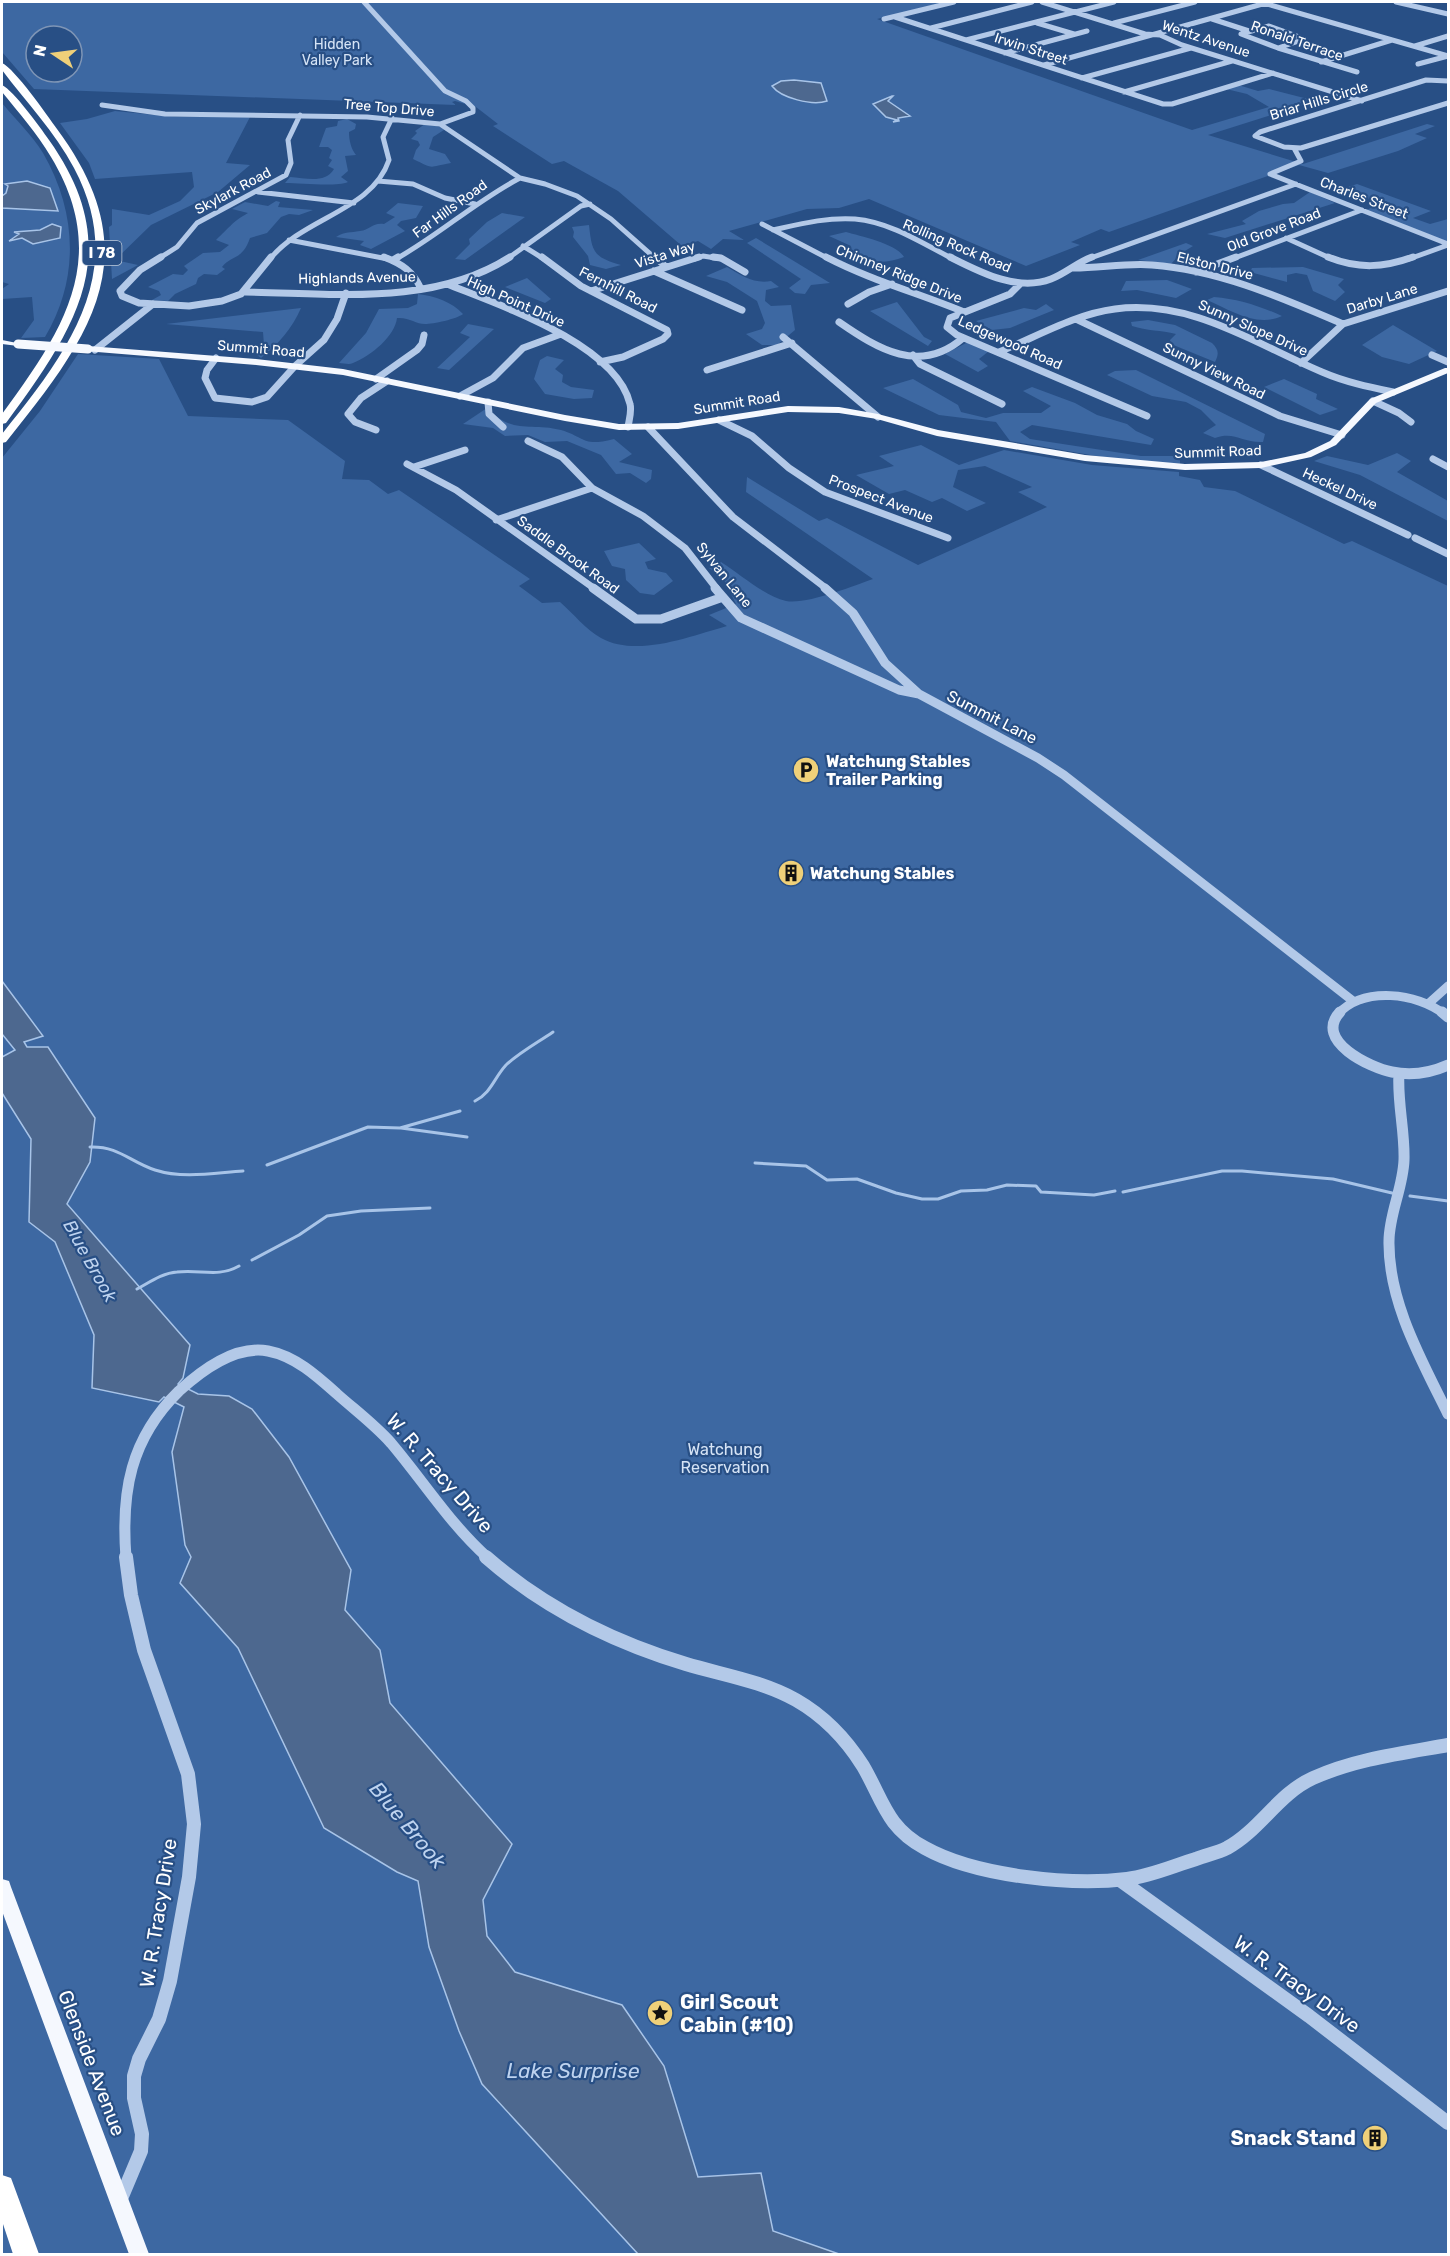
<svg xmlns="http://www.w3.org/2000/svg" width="1450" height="2256" viewBox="0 0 1450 2256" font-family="Rubik,sans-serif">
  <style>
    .green { fill: #3d68a2; fill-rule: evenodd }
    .water { fill: #4d688f; stroke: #a8c4e8; stroke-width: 1.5 }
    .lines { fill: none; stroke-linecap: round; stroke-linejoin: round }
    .stream { stroke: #a8c4e8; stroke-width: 3 }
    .minor-far4 { stroke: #b3c9e8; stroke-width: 5 }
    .minor-far3 { stroke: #b3c9e8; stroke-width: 7 }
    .minor-far2 { stroke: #b3c9e8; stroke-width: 9 }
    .minor-far1 { stroke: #b3c9e8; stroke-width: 11 }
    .minor { stroke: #b3c9e8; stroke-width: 14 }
    .major { fill: #f5f8fe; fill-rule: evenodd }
    .highway { fill: #fff; fill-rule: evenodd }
    .major-bridge { stroke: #f5f8fe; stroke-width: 9 }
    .labels { text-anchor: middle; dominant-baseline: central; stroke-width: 4.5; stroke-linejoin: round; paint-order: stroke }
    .far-street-label { font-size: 14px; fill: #fff; stroke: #284f85 }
    .far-park-label { font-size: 14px; fill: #d6e4f6; stroke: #284f85 }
    .shield { fill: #284f85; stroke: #becada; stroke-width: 1.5 }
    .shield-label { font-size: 15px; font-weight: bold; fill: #fff }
    .street-label { font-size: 16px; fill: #fff; stroke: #284f85 }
    .poi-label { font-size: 16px; font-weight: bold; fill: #fff; stroke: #284f85; text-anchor: start }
    .park-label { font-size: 16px; fill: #d6e4f6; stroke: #284f85 }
    .water-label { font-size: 18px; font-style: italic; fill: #bed3ef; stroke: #284f85 }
    .near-street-label { font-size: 20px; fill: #fff; stroke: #284f85 }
    .near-poi-label { font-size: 20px; font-weight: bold; fill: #fff; stroke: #284f85; text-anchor: start }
    .near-water-label { font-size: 21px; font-style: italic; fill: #bed3ef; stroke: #284f85 }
  </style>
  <rect width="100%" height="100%" fill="#284f85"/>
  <!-- green -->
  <path class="green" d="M 2,2 L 945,2 L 877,19 L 1192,130 L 1269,107 L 1247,94 L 1222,88 L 1235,84 L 1258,91 L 1269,89 L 1316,101 L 1208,135 L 1303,164 L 1427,124 L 1435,126 L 1415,134 L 1427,138 L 1398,151 L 1328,173 L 1299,165 L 1109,232 L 1101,229 L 1071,242 L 1080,245 L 1026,266 L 869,199 L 839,208 L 807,209 L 729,231 L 744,240 L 723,239 L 711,249 L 698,241 L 682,246 L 618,191 L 564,161 L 552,164 L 493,126 L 498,124 L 476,107 L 455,101 L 452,102 L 456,105 L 34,89 L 2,52 ZM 36,36 L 72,36 L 72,72 L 36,72 Z
    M 2,103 C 15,119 32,135 43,153 C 77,212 80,278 45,337 L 21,338 L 34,320 L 32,297 L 2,299 L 2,289 L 9,284 L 2,282 Z
    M 115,111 L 176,117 L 250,117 L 226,163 L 250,165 L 218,192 L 151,225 L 115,260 L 138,265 L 112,279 L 109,227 L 112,225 L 112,209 L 149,215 L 180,201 L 194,187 L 192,172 L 95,179 L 89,163 L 60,123 L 87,119 Z
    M 347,119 L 356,124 L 355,129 L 349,132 C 349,140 351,149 356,155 L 345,156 L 348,171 L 341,177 L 348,182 C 336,187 301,183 285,183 L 290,177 C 306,178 325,184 334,169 L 328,166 L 332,160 L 329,158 L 332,150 L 328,147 L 319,147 L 326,128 L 337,126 L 338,121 Z
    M 425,124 L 447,128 L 433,137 L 429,149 L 445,154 L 451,163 C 427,167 436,170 413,159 L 416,150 L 420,145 L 418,141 L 411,139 L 417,133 L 415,131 Z
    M 1357,184 L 1431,211 L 1413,218 L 1430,224 L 1448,219 L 1448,242 L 1366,210 L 1381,204 L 1345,188 Z
    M 1310,192 L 1335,203 L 1225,238 L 1207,234 L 1246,224 L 1242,221 L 1259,211 L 1283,204 L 1294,203 Z
    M 276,201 L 280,202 L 278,207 L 313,210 L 299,215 L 289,214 L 281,217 L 267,233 L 250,238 C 242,261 231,255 222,267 L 225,269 L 217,275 L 204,274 L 198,278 L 196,284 L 175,294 L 168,301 L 152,300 L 161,295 L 159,291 L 148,287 L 173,274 L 183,275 L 188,270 L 184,266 L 203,253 L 220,252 L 229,245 L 216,240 C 229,228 232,222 248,213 L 232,209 L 245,202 L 268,206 Z
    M 398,203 L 423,206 L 416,218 L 401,221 L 397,225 L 405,231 L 371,249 L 360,245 L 364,241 L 336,237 C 346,231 350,233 360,231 C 370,230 373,222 384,224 L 395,217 L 386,213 Z
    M 502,213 L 525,217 L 465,260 L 455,259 L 470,244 L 469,239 L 487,222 Z
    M 589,225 C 592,252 593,257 621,265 L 606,269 L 590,265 L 588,256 L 573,237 L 574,232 L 572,227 Z
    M 846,232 C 860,236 897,244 904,257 C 884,265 865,263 847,251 L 851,246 L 829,236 Z
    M 756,238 L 830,283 L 811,285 L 805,294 L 795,293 L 789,288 L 801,279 L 747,243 Z
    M 1186,243 L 1193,246 L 1180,254 L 1171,264 L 1138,260 Z
    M 727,267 C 742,276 754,284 771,281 L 779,287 L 766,290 L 765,301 L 771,306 L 791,305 L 795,330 L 777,345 L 762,345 L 746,334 L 762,329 L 765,323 L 757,301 L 727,282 L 706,276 Z
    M 1303,267 L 1344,279 L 1338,285 L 1345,292 L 1335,301 L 1313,291 L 1307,275 L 1296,273 L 1287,275 L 1287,282 L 1250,272 L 1252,268 Z
    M 527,278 L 551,299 L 545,303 L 505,287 Z
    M 1167,280 L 1192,289 L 1176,298 L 1137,290 L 1121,291 L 1126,281 Z
    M 418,294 C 435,296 452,302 463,314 C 457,319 433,324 425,324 C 416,324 409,317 397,318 C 395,336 371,356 353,363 C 349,365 344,363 339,363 L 366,333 L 379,309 L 408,308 L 417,304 Z
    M 1214,297 C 1238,299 1260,306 1282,316 C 1257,328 1230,310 1207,300 Z
    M 897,302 L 924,337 L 932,341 L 928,346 L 870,311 Z
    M 1046,304 L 1054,310 L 1010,328 L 992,330 L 976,321 L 1024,308 L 1036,310 Z
    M 301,308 C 292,329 279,343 261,358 L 256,354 L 264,345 L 263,332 L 166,324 Z
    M 1148,320 L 1175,325 L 1212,343 C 1219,350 1219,354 1215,362 L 1171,344 L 1170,340 L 1176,334 C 1161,330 1147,331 1132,326 L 1131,322 Z
    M 468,324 L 494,329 L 449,370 L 437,368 L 470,337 L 460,333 Z
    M 1393,325 L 1437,351 L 1409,364 L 1382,357 L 1362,345 Z
    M 968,342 L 989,351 L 979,359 L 988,366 L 978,372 L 945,354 Z
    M 78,354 L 159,359 L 188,416 L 288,420 L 345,461 L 342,479 L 369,480 L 388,494 L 399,490 L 530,579 L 519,586 L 542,603 L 560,602 C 573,613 586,630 601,638 C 637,658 691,636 727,626 L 709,615 L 736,604 L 724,580 L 709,568 L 721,562 C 740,574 763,595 786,601 C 806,605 853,586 873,579 L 746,492 L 747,477 L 819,521 L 827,518 L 918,565 L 1047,507 L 1018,492 L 1032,487 L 985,466 L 958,470 L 953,487 L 986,503 L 967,511 L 942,498 L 932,502 L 905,490 L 889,494 L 856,475 L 894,466 L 879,456 L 921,445 L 959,465 L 1004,450 L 1092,465 L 1179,472 L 1179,476 L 1200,480 L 1204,487 L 1235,491 L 1344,544 L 1352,541 L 1448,586 L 1448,2254 L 2,2254 L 2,458 L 40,411 Z
    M 547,356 L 564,360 L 555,369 L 563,375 L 562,382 L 571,387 L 594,390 L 592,398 L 574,399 L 545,394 L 534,379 L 540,360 Z
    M 1136,370 L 1265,434 L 1263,442 C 1242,443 1235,431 1215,438 L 1203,433 L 1216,425 L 1201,410 L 1186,402 L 1152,396 L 1107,375 L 1115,371 Z
    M 913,379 L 958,405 L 961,412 L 986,418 L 1003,413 L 1041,413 L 1051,406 L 1023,391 L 1032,387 L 1075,403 L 1097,415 L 1127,424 L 1136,431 L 1154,439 L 1151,445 L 1032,425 L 1020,432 L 1030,439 L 1141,456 L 1180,456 L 1180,464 L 1119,460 L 1010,441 L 996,422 L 939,415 L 883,388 Z
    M 1284,379 L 1317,394 L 1316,399 L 1338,409 L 1320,415 L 1264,387 Z
    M 487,408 C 513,435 530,422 561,430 C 587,438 582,447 614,439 L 632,454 L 619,462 L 652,470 L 651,479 L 646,483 L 630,473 L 616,474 L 601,455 L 567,441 L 545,442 L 528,435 L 505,436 L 493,428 L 463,424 Z
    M 1397,453 L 1411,461 L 1397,472 L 1448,501 L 1448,521 L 1360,475 L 1314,461 L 1327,456 L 1368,465 Z
    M 639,543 L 656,559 L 645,562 L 648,569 L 666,573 L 673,581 L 654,595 L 640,593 L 626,580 L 625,569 L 612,566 L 604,551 Z"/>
  <!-- water -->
  <path class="water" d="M 794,80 L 821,83 L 827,101 C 812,106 781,98 772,86 L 781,81 Z
    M 892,96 L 893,96 L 888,101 L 910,116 L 898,118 L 899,121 L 893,122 L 897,120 L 886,117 L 873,104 Z
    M 27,181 L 50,188 L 58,211 L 2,208 L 2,196 L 6,193 L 8,186 L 5,184 Z
    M 52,224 L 61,227 L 60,238 L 33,244 L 22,238 L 9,241 L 19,234 L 14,232 L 40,230 Z
    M 2,981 L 43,1036 L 24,1042 L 27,1047 L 48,1047 L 95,1118 L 90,1162 L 67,1204 L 190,1345 L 183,1378 L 178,1384 L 198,1394 L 229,1396 L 252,1409 L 289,1457 L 351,1570 L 345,1610 L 380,1650 L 390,1703 L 512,1844 L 483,1900 L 487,1936 L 515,1972 L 622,2005 L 664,2066 L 698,2177 L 761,2173 L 773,2231 L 839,2254 L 638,2254 L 482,2084 L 459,2031 L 429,1947 L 418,1881 L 397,1872 L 324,1828 L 238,1648 L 180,1583 L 191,1557 L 185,1545 L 172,1452 L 184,1407 L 164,1397 L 159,1402 L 92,1388 L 94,1335 L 55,1242 L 29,1222 L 31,1139 L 2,1093 L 2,1057 L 15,1050 L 2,1034 Z"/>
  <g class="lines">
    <!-- stream -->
    <path class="stream" d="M 475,1101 C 491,1093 494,1078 506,1065 C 520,1052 537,1043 553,1032
      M 401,1128 L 467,1137
      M 90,1147 C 119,1146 130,1162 155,1170 C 183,1179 214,1173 243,1171
      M 755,1163 L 806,1166 L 827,1180 L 857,1179 L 896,1193 L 922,1199 L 938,1199 L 961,1191 L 987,1190 L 1007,1185 L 1036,1186 L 1041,1192 L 1094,1195 L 1115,1191
      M 267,1165 L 368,1127 L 400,1128 L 460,1111
      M 1123,1192 L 1222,1171 L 1242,1171 L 1333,1179 L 1392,1193
      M 1410,1196 L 1448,1201
      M 252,1260 L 299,1235 L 327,1216 L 361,1211 L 430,1208
      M 137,1289 C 150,1282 162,1273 177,1272 C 200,1269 218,1278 239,1266"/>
    <!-- minor-far4 -->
    <path class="minor-far4" d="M 364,2 L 445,91 L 466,101 L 473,108 L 473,112 L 440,124
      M 1042,2 L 1145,34 L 1160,35 L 1182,45 L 1362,101
      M 1260,2 L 1448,56
      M 1396,2 L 1448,14
      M 895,17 L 1163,104 L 1172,104 L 1273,73
      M 884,19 L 954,2
      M 1212,19 L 1249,31
      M 1037,23 L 1074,34
      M 1114,23 L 1195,2
      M 1269,26 L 1305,39 L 1278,48 L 1241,34 Z
      M 931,28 L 1032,2
      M 966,40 L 1114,2
      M 1415,46 L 1448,36
      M 1278,48 L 1357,72
      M 1005,53 L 1087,31
      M 1321,62 L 1392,40
      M 1418,64 L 1448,56
      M 1044,65 L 1266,3
      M 1082,78 L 1191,48
      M 1448,81 L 1426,80 L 1260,132 L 1255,136 L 1284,147 L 1301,148 L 1448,103
      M 1124,92 L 1232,61
      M 102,105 L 165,114 L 367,117 L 440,124 L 520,178 L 545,184 L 577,196 L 611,219 L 656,259
      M 1270,174 L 1448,244
      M 1270,174 L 1301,161 L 1294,148
      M 378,181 L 413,184 L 445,198 L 475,204
      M 258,192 L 354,203
      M 762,224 L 829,259
      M 773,230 C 800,224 827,217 855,219 C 890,222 922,243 953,259
      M 1286,238 L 1332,259
      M 289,240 L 388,259
      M 523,246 L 544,259
      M 158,259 L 177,247 L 197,223 L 286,175 L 291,163 L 288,140 L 300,115
      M 270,259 C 304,217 372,211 389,160 L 383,137 L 392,118
      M 396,259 C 439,235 476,201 520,178
      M 507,259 L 581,206 L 590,204
      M 695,259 L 703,256 L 722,259
      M 1088,259 L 1296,184
      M 1232,259 L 1362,210
      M 1409,259 L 1448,245"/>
    <!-- minor-far3 -->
    <path class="minor-far3" d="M 161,257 L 140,270 L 120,291 L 122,296 L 139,303 L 189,306 L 222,301 L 241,294 L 271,257
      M 384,257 C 402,264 413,271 421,289
      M 542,257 L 581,286 L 667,330 L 668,334 L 663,339 L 623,357 L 600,362
      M 655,257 L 666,267
      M 713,257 L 721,258 L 745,272
      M 826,257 C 870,280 918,293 964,312
      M 950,257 C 980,272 1017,292 1051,279 C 1066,273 1078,262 1092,257
      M 1328,257 C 1358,269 1383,268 1413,257
      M 393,260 L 398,257
      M 1074,268 C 1100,268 1126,263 1152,265 C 1219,270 1282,298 1343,324
      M 654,271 L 742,310
      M 1196,272 L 1236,257
      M 447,284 C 499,305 616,344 630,404 C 632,411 629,420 628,427
      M 1020,284 L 1010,294 L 950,318 L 947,327 L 957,335 L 1147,416
      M 591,291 L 699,257
      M 245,292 C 333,293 432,307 510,257
      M 848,304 L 869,292 L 892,284
      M 1078,320 L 1280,416 L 1342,435
      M 839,322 C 878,349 920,375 963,338
      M 783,337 L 878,417
      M 95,350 L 153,304
      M 999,352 C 1036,337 1075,314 1115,309 C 1192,299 1255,344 1322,372 C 1345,382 1369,387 1393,392
      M 913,355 L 920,364 L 1002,404
      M 1432,355 L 1448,362
      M 216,358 L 207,370 L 205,378 L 215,398 L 252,402 L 267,397 L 295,366 L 324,340 L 337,319 L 346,293
      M 1301,363 L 1343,324 L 1448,291
      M 707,370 L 792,343
      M 376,379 L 417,350 L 422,344 L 424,335
      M 460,396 L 493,378 L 523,348 L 561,334
      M 1373,401 L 1399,413 L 1411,422
      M 488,402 L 489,414 L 503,427
      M 719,420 L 752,436 L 789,468 L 825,492 L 948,538
      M 648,427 L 733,517 L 827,589
      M 376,430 L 355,422 L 348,414 L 361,398 L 387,381
      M 528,441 L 562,457 L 592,488 L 643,516 L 685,548 L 717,589
      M 1433,459 L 1448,467
      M 407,464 L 456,490 L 595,589
      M 1261,465 L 1408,535
      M 414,467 L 465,450
      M 496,520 L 592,488
      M 1415,538 L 1448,554"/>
    <!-- minor-far2 -->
    <path class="minor-far2" d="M 593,588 L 636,619 L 661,619 L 723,597
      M 715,588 L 741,618 L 899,690 L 919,694
      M 825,588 L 853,613 L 885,663 L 919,694 L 1038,758 L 1064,775 L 1353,1001
      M 1428,1004 L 1448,986
      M 1338,1014 C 1364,986 1417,993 1444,1014"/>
    <!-- minor-far1 -->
    <path class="minor-far1" d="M 1340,1012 C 1313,1041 1371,1068 1392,1072 C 1412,1076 1430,1073 1448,1065
      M 1442,1012 L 1448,1017
      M 1399,1073 C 1397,1102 1405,1131 1404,1160 C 1403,1188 1389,1214 1389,1241 C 1388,1302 1422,1361 1448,1414
      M 126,1558 C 121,1492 130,1439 179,1391 C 202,1370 235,1345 268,1351 C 295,1356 317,1376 337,1394 C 355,1410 375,1425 391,1443 C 424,1482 450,1524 488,1558"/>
    <!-- minor -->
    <path class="minor" d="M 486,1557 C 543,1607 613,1642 686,1664 C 723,1675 762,1681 796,1700 C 824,1716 846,1739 863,1766 C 883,1800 886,1827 925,1848 C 975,1876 1071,1886 1127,1879 C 1151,1876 1173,1866 1196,1859 C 1206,1855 1217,1853 1227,1848 C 1260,1830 1278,1794 1313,1778 C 1355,1759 1403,1753 1448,1745
      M 1120,1880 L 1309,2016 L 1448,2123
      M 120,2201 L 141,2151 L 142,2134 L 134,2098 L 134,2076 L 139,2059 L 159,2019 L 170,1981 L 189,1877 L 194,1824 L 188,1774 L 144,1650 L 131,1595 L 126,1557"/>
    <!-- major -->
    <path class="major" d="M 2,340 L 22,344 L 18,346 L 2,344 Z
      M 88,346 L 256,359 L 343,369 L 565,415 L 619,424 L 678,423 L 788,406 L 839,407 L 878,414 L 938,430 L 1085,455 L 1185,464 L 1261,462 L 1305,453 L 1330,441 L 1370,399 L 1445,368 L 1448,368 L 1448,373 L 1376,403 L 1336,445 L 1311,457 L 1261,468 L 1185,470 L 1085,461 L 937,436 L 877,419 L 839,413 L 788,412 L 678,429 L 619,430 L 565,421 L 343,375 L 256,365 L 85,351 L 85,347 Z
      M 2,1879 L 9,1881 L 11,1887 L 149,2254 L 129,2254 L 2,1911 Z"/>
    <!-- highway -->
    <path class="highway" d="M 2,63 C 15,69 47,115 57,129 C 151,256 91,336 6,442 L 2,443 L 2,434 C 66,354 130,273 74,168 C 55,132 26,102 2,70 Z
      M 2,85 C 14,91 40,127 49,140 C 128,251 76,328 6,423 L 2,424 L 2,414 C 63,331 112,258 51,157 C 37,133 19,113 2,92 Z
      M 2,2175 L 11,2178 L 39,2254 L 13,2254 L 2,2221 Z"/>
    <!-- major-bridge -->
    <path class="major-bridge" d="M 18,344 L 88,349"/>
  </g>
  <!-- icons -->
  <defs>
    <symbol id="parking-disc" viewBox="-11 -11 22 22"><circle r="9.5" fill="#efd079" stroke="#284f85"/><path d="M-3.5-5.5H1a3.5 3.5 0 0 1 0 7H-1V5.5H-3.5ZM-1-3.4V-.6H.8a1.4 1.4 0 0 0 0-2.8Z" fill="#111"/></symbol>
    <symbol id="building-disc" viewBox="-11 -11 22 22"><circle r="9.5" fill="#efd079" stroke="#284f85"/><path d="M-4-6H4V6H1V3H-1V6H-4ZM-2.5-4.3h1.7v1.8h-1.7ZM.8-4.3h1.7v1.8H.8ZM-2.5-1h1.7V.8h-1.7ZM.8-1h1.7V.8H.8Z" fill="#111"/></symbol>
    <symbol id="sight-disc" viewBox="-11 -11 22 22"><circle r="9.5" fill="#efd079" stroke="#284f85"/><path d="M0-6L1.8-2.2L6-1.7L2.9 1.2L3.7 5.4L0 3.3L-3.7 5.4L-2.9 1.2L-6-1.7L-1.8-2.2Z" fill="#111"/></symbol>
  </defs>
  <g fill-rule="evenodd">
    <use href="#parking-disc" x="791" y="755" width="30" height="30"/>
    <use href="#building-disc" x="776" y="858" width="30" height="30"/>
    <use href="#sight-disc" x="645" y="1998" width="30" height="30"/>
    <use href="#building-disc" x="1360" y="2123" width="30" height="30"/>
  </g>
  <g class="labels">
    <!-- far-street labels -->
    <g class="far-street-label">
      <text transform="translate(1206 39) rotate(18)">Wentz Avenue</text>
      <text transform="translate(1297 41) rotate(19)">Ronald Terrace</text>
      <text transform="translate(1031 49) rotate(18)">Irwin Street</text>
      <text transform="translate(1319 101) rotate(-17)">Briar Hills Circle</text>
      <text transform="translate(389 108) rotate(5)">Tree Top Drive</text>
      <text transform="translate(233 191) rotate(-28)">Skylark Road</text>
      <text transform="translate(1364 198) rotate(21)">Charles Street</text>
      <text transform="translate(450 209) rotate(-36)">Far Hills Road</text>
      <text transform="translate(1274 230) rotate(-21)">Old Grove Road</text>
      <text transform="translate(957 246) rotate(23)">Rolling Rock Road</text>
      <text transform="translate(665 255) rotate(-17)">Vista Way</text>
      <text transform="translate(1215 266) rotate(14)">Elston Drive</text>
      <text transform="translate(899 274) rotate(22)">Chimney Ridge Drive</text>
      <text transform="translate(357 278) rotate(-1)">Highlands Avenue</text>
      <text transform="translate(618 290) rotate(27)">Fernhill Road</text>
      <text transform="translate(1382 299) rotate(-17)">Darby Lane</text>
      <text transform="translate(516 302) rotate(24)">High Point Drive</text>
      <text transform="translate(1253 328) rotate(24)">Sunny Slope Drive</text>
      <text transform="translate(1010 343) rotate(24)">Ledgewood Road</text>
      <text transform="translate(261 349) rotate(5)">Summit Road</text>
      <text transform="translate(1214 371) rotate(26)">Sunny View Road</text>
      <text transform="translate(737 403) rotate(-9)">Summit Road</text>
      <text transform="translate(1218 452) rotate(-2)">Summit Road</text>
      <text transform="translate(1340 489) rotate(25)">Heckel Drive</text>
      <text transform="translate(881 499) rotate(21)">Prospect Avenue</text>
      <text transform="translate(568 555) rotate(36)">Saddle Brook Road</text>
      <text transform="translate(724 575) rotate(51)">Sylvan Lane</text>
    </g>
    <!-- far-park labels -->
    <g class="far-park-label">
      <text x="337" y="44">Hidden<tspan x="337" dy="16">Valley Park</tspan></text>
    </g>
    <!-- shield labels -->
    <rect class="shield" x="82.5" y="241" width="39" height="24" rx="4.5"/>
    <g class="shield-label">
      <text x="102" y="253">I 78</text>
    </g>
    <!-- street labels -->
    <g class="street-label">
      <text transform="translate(992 717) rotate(27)">Summit Lane</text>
    </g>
    <!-- poi labels -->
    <g class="poi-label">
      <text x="826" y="761">Watchung Stables<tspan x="826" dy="18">Trailer Parking</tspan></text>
      <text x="810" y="873">Watchung Stables</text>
    </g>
    <!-- park labels -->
    <g class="park-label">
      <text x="725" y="1449">Watchung<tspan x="725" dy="18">Reservation</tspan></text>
    </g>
    <!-- water labels -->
    <g class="water-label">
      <text transform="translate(90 1261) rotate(61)">Blue Brook</text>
    </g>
    <!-- near-street labels -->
    <g class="near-street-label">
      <text transform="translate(440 1473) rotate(49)">W. R. Tracy Drive</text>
      <text transform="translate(158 1913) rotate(-81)">W. R. Tracy Drive</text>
      <text transform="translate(1297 1984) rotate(36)">W. R. Tracy Drive</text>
      <text transform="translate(92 2063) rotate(69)">Glenside Avenue</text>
    </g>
    <!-- near-poi labels -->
    <g class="near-poi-label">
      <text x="680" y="2002">Girl Scout<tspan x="680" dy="23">Cabin (#10)</tspan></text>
      <text x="1356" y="2138" text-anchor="end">Snack Stand</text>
    </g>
    <!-- near-water labels -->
    <g class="near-water-label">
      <text transform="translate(408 1825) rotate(50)">Blue Brook</text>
      <text x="573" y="2070">Lake Surprise</text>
    </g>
  </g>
  <!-- border -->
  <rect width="1450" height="2256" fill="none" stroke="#ffffff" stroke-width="6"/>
  <!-- north arrow -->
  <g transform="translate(54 54) rotate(283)"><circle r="28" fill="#284f85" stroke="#7e95b6" stroke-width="1.5"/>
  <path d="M0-4.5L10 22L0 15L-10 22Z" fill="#efd079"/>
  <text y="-9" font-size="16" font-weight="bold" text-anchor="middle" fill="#ffffff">N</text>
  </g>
</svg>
